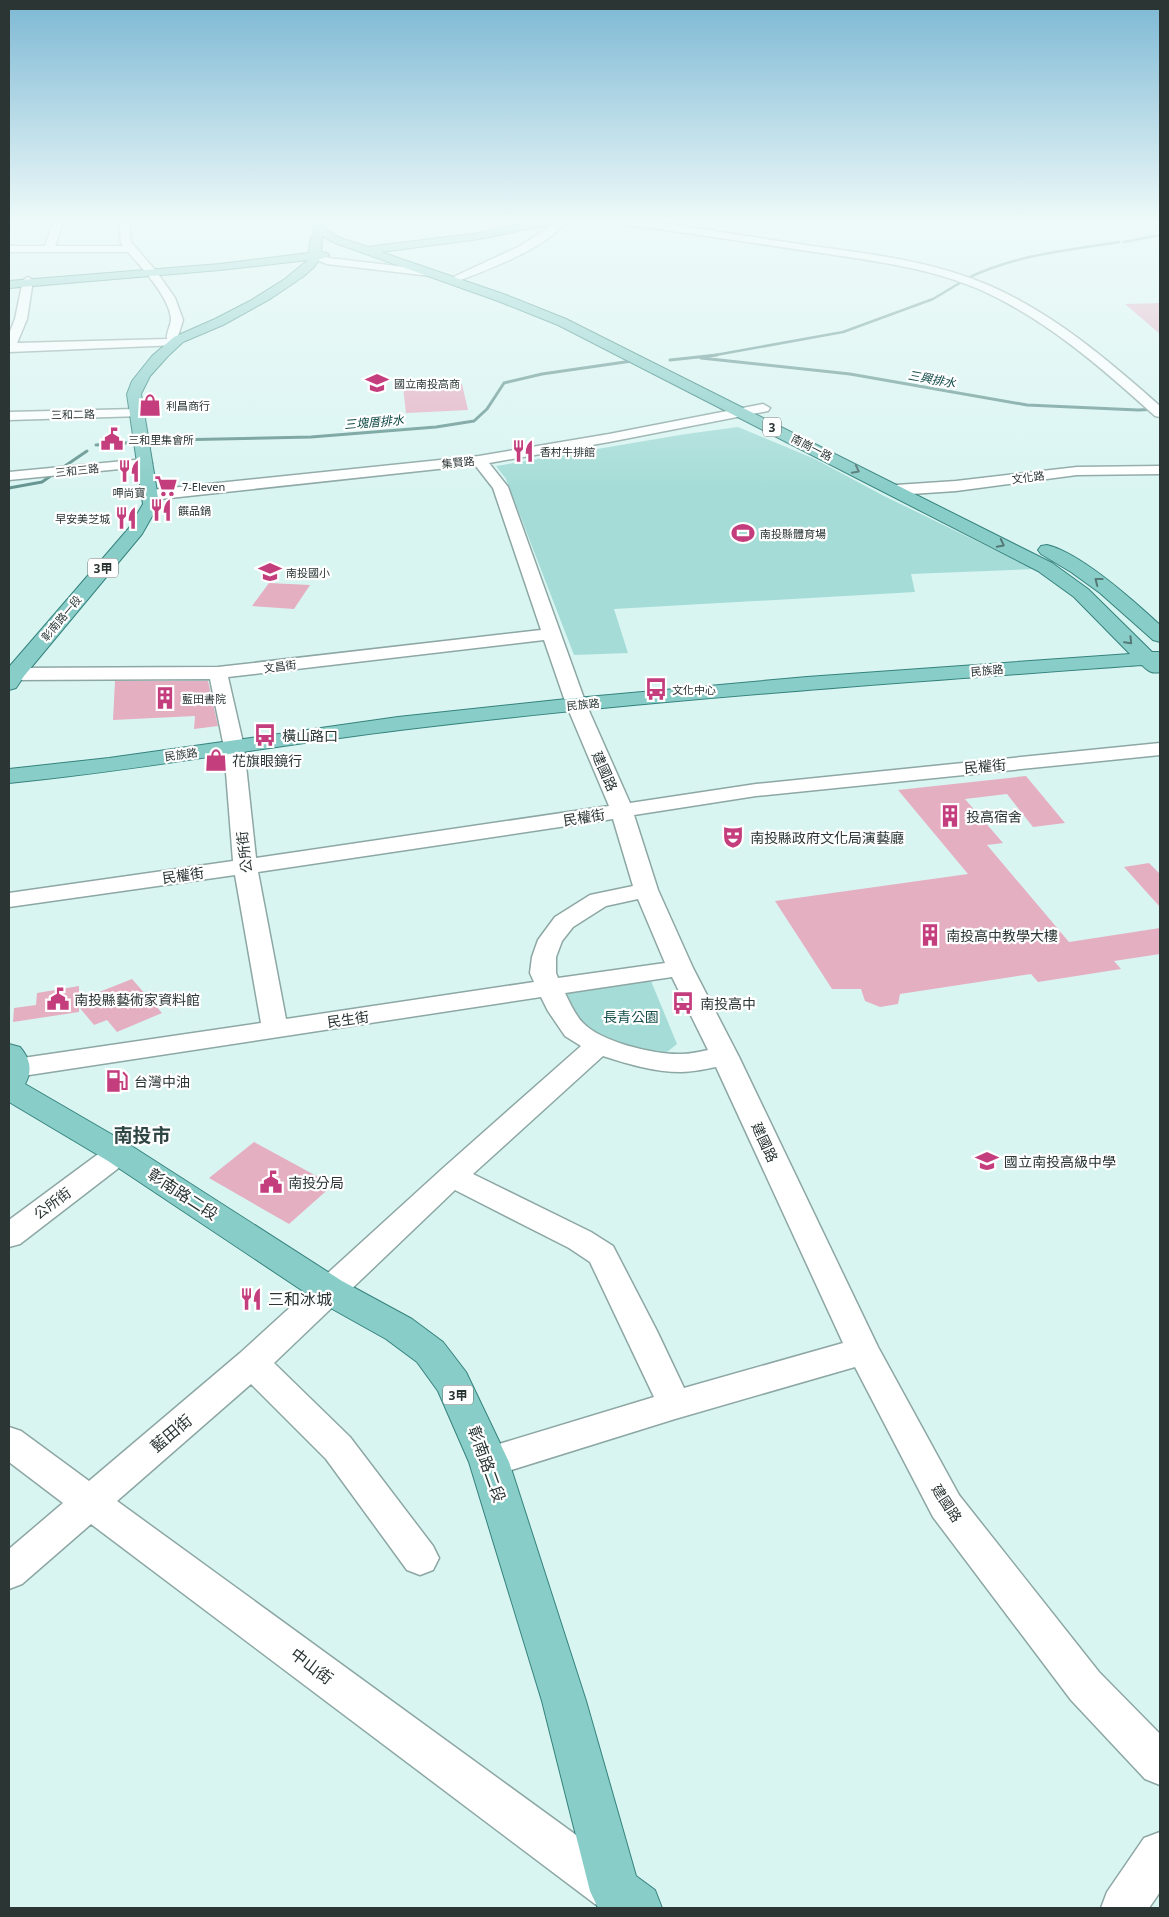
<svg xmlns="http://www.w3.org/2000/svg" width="1169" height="1917" viewBox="0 0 1169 1917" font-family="'Noto Sans','Noto Sans TC',sans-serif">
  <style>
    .green { fill: #a5dcd7 }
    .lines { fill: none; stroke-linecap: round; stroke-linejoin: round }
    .stream-far1 { stroke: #649490; stroke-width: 2.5 }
    .stream { stroke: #649490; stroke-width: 3 }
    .building { fill: #e5afc2 }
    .minor-casing { stroke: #8da7a4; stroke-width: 3 }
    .major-casing { stroke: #35827d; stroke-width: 2 }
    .minor { fill: #fff; fill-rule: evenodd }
    .major { fill: #89cdc8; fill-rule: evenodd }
    .oneway { stroke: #557977 }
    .labels { text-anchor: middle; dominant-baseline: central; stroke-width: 4.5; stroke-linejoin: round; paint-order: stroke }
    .far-poi-label { font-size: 11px; fill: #2a3534; stroke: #fff; text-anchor: start }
    .far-street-label { font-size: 11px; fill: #2a3534; stroke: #fff }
    .far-water-label { font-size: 12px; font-style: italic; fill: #0d4844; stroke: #fff }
    .shield { fill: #fff; stroke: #6a7271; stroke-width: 1 }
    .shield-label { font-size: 12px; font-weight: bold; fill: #2a3534 }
    .poi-label { font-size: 14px; fill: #2a3534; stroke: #fff; text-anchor: start }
    .street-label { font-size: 14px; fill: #2a3534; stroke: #fff }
    .park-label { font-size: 14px; fill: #164f4b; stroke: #fff }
    .near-street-label { font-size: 16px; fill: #2a3534; stroke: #fff }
    .near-poi-label { font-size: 16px; fill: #2a3534; stroke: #fff; text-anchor: start }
    .district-label { font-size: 19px; font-weight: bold; fill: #2f4644; stroke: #fff }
  </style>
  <rect width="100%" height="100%" fill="#d9f5f2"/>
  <!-- green -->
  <path class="green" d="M 738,427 L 815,459 L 884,496 L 1034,569 L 911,574 L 915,592 L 614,609 L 628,653 L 574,655 L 506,479 L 496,466 L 686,434 Z
    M 651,981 L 677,1044 L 667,1052 L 647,1053 L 601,1041 L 575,1024 L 561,994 Z"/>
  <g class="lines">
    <!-- stream-far1 -->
    <path class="stream-far1" d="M 1124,242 L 1160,235
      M 968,278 C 1015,255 1068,250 1119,242
      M 710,356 L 843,332 L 933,299 L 963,281"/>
    <!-- stream -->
    <path class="stream" d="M 701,358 L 850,374 L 1027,405 L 1138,410 L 1160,409
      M 670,360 L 717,355
      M 96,445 L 171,440 L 311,437 L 436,427 L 474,421 L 487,409 L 504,383 L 542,374 L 632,361
      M 62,468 L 87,451
      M 9,488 L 42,482 L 52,475"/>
  </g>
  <!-- building -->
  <path class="building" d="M 1160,303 L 1160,334 L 1125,304 Z
    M 462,384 L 468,410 L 406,413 L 403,387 Z
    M 269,583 L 310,585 L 294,609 L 252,606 Z
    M 115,681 L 208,681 L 218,726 L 194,729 L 195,716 L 113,720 Z
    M 1026,776 L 1065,823 L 1033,827 L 1007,794 L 965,799 L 1003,843 L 987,845 L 1069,942 L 1160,928 L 1160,954 L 1114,961 L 1121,969 L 1038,982 L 1031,974 L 900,994 L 898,1004 L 880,1007 L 865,1001 L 861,989 L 832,989 L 775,901 L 968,874 L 898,790 Z
    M 1149,863 L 1160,874 L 1160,907 L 1124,867 Z
    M 132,979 L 162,1013 L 117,1032 L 107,1020 L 94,1025 L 79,1007 L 79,1012 L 13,1022 L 14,1008 L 36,1005 L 37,993 L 79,986 L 79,1000 Z
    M 254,1142 L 333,1185 L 289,1224 L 209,1178 Z"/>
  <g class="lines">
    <defs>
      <path id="minor" d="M 53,222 L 63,222 L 55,246 L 123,246 L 121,243 L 119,222 L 129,222 L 131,242 L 156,271 L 175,298 L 183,320 L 178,336 L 180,342 L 178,345 L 9,352 L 9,334 L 15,319 L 23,280 L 28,277 L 33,280 L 27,319 L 17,343 L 167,339 C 166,332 171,326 171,319 C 170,298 142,268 128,252 L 9,252 L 9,246 L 45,246 Z
        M 557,222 L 567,222 C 540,251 491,268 456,282 L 452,283 L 447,280 L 520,246 Z
        M 620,222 L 651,222 C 704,229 758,238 812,246 C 871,254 932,261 988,285 C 1053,313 1108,360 1160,406 L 1160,417 L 1155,416 C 1102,368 1047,320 981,290 C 926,266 866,260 808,251 C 747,242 685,232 624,225 Z
        M 316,253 L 329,258 L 431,270 L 436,273 L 431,276 L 327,264 L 312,258 L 312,254 Z
        M 763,404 L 770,408 L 768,411 L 609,442 L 489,463 L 508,487 L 586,704 L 630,803 L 756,784 L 1160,743 L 1160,755 L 756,796 L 634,815 L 658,890 L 693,968 L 739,1057 L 878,1347 L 959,1495 L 1099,1672 L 1160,1734 L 1160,1785 L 1145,1779 L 1071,1700 L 933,1517 L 855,1367 L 675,1419 L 489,1477 L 476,1473 L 471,1462 L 476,1451 L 654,1397 L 590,1262 L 569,1248 L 455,1190 L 274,1363 L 350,1437 L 433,1546 L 439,1558 L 433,1570 L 420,1575 L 407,1570 L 326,1459 L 251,1384 L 117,1501 L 627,1872 L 633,1888 L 627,1904 C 615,1909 607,1909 595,1904 L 91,1524 L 22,1584 L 9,1589 L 9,1549 L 63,1503 L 9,1462 L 9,1427 L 21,1431 L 89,1481 L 240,1353 L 442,1169 L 581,1046 L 565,1036 L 548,1011 L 541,997 L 16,1077 L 9,1075 L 9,1061 L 16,1059 L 261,1023 L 235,875 L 9,907 L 9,893 L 233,861 L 224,747 L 210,679 L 9,680 L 9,668 L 218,667 L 541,630 L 493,488 L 475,465 L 151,500 L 146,498 L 143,495 L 146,492 L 151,490 L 479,456 L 609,434 ZM 544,640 L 566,704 L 609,806 L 256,858 L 244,747 L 228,677 ZM 613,819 L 633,886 L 590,895 L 555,917 L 538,940 L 532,957 L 530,973 L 534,982 L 286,1019 L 258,872 ZM 638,899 L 665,963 L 558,978 L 556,973 L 556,957 L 562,941 L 573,927 L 606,906 ZM 672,977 L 708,1050 C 699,1052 690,1054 681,1054 C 655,1055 601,1042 583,1023 C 575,1015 570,1003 565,993 ZM 603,1056 C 628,1064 654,1072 681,1072 C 692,1072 705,1069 716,1067 L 843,1343 L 684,1388 L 657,1331 L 613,1246 L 591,1232 L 473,1174 Z
        M 137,409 L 142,410 L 144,413 L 142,416 L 9,420 L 9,412 Z
        M 145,459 L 150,460 L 152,463 L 150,466 L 9,480 L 9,472 Z
        M 1160,466 L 1160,474 L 1077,475 L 956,491 L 896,495 L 891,493 L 888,490 L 891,487 L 896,485 L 956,481 L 1077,467 Z
        M 119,1143 L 129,1146 L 134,1153 L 129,1160 L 20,1244 L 9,1247 L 9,1220 L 109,1146 Z
        M 1160,1832 L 1160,1892 L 1149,1908 L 1101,1908 L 1107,1892 L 1144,1838 Z"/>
      <path id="major" d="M 308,222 L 319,222 L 324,229 L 343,239 L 368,247 L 479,233 L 530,222 L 552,222 L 547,225 L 479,239 L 381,252 L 506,295 L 566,319 L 1052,563 L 1088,589 L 1152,652 L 1160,652 L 1160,672 C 1152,674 1148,671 1142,665 C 894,683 647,700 400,730 C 270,746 140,770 9,783 L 9,769 L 109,758 L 398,717 L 576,698 L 807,677 L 1130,654 L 1074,597 L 1038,571 L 558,325 L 498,301 L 335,243 L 322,236 L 321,252 L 327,253 L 329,255 L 327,257 L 320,259 L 314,267 L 304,276 L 270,299 L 223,325 L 183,342 L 168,356 L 150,376 L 141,394 L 159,504 L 142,534 L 24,676 L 16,688 L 9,690 L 9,667 L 129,528 L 143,504 L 127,394 L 132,381 L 152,356 L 174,337 L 215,319 L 250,301 L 285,279 L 308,260 L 220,270 L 9,288 L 9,281 L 220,264 L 309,253 L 310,240 L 315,231 Z
        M 1047,545 C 1081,553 1134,601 1160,625 L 1160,642 L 1153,640 L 1100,593 L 1071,572 L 1041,554 L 1038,550 L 1041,546 Z
        M 9,1044 L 20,1047 C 30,1059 33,1070 25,1084 L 130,1145 L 342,1281 L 412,1319 L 443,1342 L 466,1372 L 509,1462 L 586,1701 L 636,1876 L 655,1890 L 662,1908 L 598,1908 L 590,1891 L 542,1701 L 469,1462 L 438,1391 L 417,1362 L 386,1339 L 318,1301 L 108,1161 L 9,1102 Z"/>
    </defs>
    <!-- minor casing -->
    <use href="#minor" class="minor-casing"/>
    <!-- major casing -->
    <use href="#major" class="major-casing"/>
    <!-- minor -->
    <use href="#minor" class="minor"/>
    <!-- major -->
    <use href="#major" class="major"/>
  </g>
  <!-- one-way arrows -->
  <defs><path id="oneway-chevron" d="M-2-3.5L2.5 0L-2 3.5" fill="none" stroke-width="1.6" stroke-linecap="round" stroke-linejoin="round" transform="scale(1.25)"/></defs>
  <g class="oneway">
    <use href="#oneway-chevron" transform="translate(856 470) rotate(27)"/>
    <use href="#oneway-chevron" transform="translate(1001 544) rotate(27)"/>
    <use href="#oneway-chevron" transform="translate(1098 581) rotate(-142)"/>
    <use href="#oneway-chevron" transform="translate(1129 641) rotate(46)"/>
  </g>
  <!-- sky -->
  <linearGradient id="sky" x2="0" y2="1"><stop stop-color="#7db8d4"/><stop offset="0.45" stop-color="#eefaf9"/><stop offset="1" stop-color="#eefaf9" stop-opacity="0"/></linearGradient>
  <rect width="1169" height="491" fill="url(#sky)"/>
  <!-- icons -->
  <defs>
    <symbol id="school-bare" viewBox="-9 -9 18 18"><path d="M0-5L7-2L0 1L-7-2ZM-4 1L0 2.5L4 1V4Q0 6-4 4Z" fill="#c43d7c" stroke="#fff" stroke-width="2.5" paint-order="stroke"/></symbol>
    <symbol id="shop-bare" viewBox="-9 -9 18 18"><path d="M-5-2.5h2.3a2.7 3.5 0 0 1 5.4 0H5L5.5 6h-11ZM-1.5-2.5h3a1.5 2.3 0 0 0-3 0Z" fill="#c43d7c" stroke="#fff" stroke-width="2.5" paint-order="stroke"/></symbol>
    <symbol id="civic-bare" viewBox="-9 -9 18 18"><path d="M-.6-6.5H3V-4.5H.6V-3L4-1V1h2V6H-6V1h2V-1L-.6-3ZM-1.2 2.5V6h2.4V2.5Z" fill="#c43d7c" stroke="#fff" stroke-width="2.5" paint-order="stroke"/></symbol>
    <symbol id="restaurant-bare" viewBox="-9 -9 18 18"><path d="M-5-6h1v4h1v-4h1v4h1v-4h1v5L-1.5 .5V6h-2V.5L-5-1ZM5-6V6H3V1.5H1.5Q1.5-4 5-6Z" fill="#c43d7c" stroke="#fff" stroke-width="2.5" paint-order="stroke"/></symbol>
    <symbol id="supermarket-bare" viewBox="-9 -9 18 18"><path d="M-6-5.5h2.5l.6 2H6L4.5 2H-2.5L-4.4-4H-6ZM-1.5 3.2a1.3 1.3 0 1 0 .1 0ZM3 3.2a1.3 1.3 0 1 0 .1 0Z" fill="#c43d7c" stroke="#fff" stroke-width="2.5" paint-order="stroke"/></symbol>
    <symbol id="stadium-bare" viewBox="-9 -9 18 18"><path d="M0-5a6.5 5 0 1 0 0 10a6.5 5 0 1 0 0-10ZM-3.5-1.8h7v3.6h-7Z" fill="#c43d7c" stroke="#fff" stroke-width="2.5" paint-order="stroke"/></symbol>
    <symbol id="bus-bare" viewBox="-9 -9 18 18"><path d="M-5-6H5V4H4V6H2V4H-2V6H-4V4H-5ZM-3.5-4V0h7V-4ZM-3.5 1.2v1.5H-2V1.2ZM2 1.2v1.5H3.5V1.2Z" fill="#c43d7c" stroke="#fff" stroke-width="2.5" paint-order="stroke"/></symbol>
    <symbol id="building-bare" viewBox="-9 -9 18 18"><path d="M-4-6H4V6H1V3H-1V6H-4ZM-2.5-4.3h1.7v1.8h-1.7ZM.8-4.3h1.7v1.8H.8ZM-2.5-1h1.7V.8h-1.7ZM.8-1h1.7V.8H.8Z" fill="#c43d7c" stroke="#fff" stroke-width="2.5" paint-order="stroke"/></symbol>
    <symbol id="theatre-bare" viewBox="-9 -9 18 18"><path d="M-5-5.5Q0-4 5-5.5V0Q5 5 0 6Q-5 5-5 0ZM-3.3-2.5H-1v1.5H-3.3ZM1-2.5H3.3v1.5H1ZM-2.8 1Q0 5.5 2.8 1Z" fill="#c43d7c" stroke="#fff" stroke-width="2.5" paint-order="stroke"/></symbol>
    <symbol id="fuel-bare" viewBox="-9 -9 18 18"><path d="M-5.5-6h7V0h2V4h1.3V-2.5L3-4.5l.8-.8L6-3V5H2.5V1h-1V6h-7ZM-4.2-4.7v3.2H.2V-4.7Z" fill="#c43d7c" stroke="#fff" stroke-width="2.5" paint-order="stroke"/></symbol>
  </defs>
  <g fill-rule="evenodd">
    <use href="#school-bare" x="361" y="367" width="32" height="32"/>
    <use href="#shop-bare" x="134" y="389" width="32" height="32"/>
    <use href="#civic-bare" x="96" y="423" width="32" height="32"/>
    <use href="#restaurant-bare" x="507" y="435" width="32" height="32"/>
    <use href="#restaurant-bare" x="113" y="455" width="32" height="32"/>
    <use href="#supermarket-bare" x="150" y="470" width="32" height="32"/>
    <use href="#restaurant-bare" x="145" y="494" width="32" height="32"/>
    <use href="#restaurant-bare" x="110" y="502" width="32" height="32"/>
    <use href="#stadium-bare" x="727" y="517" width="32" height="32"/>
    <use href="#school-bare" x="254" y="556" width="32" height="32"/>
    <use href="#bus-bare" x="640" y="673" width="32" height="32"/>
    <use href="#building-bare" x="149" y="682" width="32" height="32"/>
    <use href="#bus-bare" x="249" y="719" width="32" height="32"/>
    <use href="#shop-bare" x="200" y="744" width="32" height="32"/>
    <use href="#building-bare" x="934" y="800" width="32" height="32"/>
    <use href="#theatre-bare" x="717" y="821" width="32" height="32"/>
    <use href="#building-bare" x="914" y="919" width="32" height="32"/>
    <use href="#civic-bare" x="42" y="983" width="32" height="32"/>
    <use href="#bus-bare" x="667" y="987" width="32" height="32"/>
    <use href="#fuel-bare" x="101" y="1065" width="32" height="32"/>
    <use href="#school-bare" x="971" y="1145" width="32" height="32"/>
    <use href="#civic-bare" x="255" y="1166" width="32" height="32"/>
    <use href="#restaurant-bare" x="235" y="1283" width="32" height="32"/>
  </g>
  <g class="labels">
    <!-- far-poi labels -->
    <g class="far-poi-label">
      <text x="394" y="383">國立南投高商</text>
      <text x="166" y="405">利昌商行</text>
      <text x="128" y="439">三和里集會所</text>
      <text x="540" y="451">香村牛排館</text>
      <text x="182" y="486">7-Eleven</text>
      <text x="129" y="492" text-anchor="middle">呷尚寶</text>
      <text x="178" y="510">饌品鍋</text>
      <text x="110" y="518" text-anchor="end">早安美芝城</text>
      <text x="760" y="533">南投縣體育場</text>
      <text x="286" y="572">南投國小</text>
      <text x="672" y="689">文化中心</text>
      <text x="182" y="698">藍田書院</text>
    </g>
    <!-- far-street labels -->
    <g class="far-street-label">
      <text transform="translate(73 414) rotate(-1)">三和二路</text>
      <text transform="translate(812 447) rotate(27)">南崗一路</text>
      <text transform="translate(458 462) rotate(-6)">集賢路</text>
      <text transform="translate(77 470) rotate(-6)">三和三路</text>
      <text transform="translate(1028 477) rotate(-7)">文化路</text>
      <text transform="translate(61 618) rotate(-50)">彰南路一段</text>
      <text transform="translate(280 666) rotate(-8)">文昌街</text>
      <text transform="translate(987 670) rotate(-5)">民族路</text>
      <text transform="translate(583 704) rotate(-6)">民族路</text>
      <text transform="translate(181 754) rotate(-8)">民族路</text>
    </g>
    <!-- far-water labels -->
    <g class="far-water-label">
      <text transform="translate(932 379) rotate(10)">三興排水</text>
      <text transform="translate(374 422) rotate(-5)">三塊厝排水</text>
    </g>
    <!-- shield labels -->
    <g class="shield">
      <rect x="763" y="417.5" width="18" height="19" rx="4"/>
      <rect x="88" y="558.5" width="30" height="19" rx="4"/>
      <rect x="443" y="1385.5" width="30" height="19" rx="4"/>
    </g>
    <g class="shield-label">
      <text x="772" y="427">3</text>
      <text x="103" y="568">3甲</text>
      <text x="458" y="1395">3甲</text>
    </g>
    <!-- poi labels -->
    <g class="poi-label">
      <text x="282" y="735">橫山路口</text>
      <text x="232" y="760">花旗眼鏡行</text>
      <text x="966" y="816">投高宿舍</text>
      <text x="750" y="837">南投縣政府文化局演藝廳</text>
      <text x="946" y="935">南投高中教學大樓</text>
      <text x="74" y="999">南投縣藝術家資料館</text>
      <text x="700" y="1003">南投高中</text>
      <text x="134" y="1081">台灣中油</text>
      <text x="1004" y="1161">國立南投高級中學</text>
      <text x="288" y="1182">南投分局</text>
    </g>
    <!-- street labels -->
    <g class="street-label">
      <text transform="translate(985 766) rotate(-5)">民權街</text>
      <text transform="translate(605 771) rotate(66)">建國路</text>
      <text transform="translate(584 817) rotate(-9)">民權街</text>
      <text transform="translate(244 852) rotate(-97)">公所街</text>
      <text transform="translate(183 875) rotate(-8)">民權街</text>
      <text transform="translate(348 1019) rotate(-8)">民生街</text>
      <text transform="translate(765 1142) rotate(65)">建國路</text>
      <text transform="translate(52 1203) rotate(-37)">公所街</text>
      <text transform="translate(947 1503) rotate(57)">建國路</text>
    </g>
    <!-- park labels -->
    <g class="park-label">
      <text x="631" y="1016">長青公園</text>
    </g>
    <!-- near-street labels -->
    <g class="near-street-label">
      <text transform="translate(183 1194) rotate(33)">彰南路二段</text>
      <text transform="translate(171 1433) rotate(-40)">藍田街</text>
      <text transform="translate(487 1464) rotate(70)">彰南路二段</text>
      <text transform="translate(312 1666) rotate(37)">中山街</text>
    </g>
    <!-- near-poi labels -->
    <g class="near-poi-label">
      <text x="268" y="1299">三和冰城</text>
    </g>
    <!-- district labels -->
    <g class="district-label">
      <text x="142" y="1135">南投市</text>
    </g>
  </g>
  <!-- border -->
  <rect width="1169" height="1917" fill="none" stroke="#2a3534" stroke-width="20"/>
</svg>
